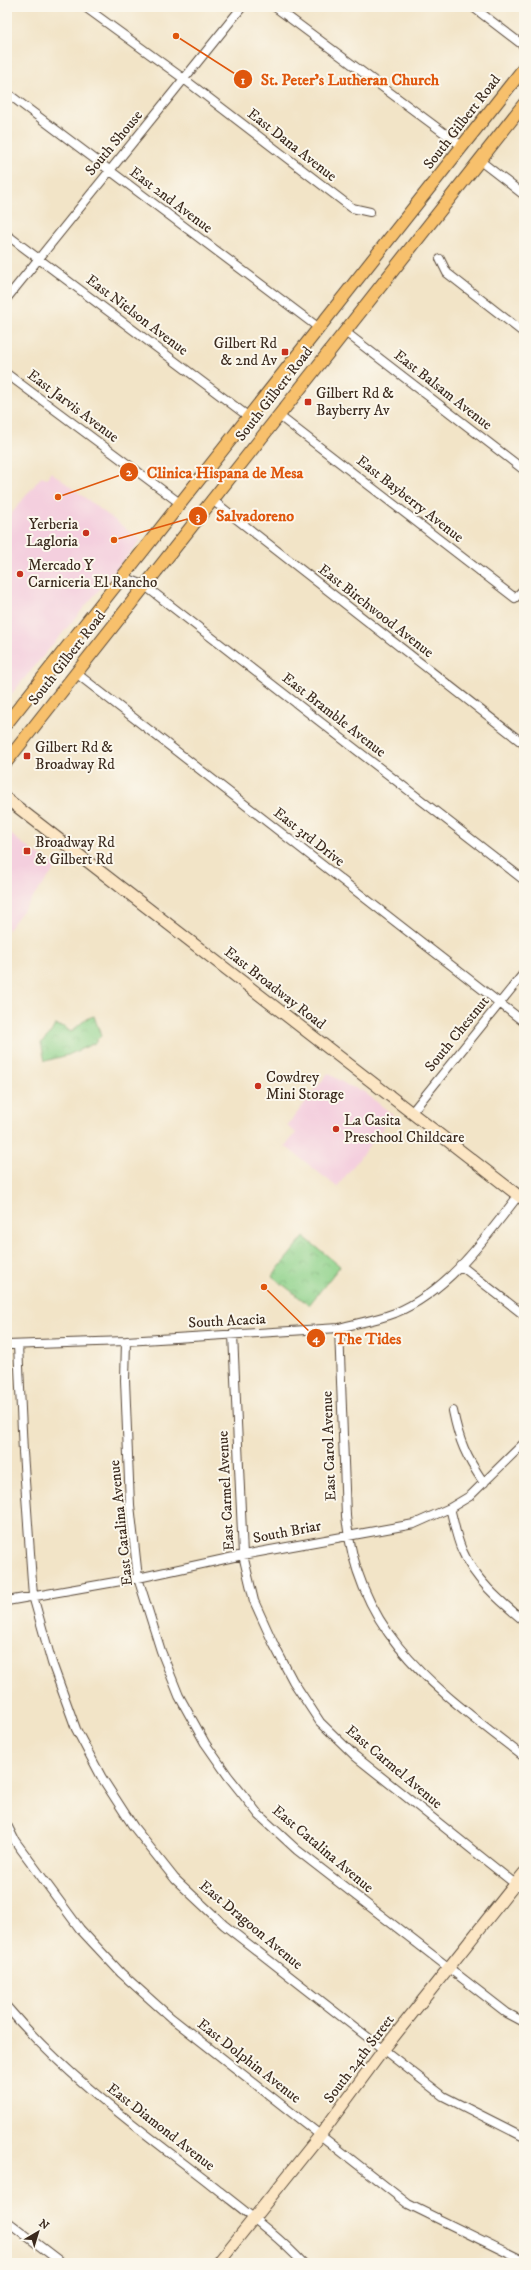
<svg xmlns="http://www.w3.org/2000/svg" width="531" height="2270" viewBox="0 0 531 2270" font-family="'IM FELL DW Pica',serif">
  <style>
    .built { fill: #f4cfde }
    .park { fill: url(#park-crowns); stroke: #647e54 }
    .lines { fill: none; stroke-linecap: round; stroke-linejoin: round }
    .street-casing { stroke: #564637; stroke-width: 10 }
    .secondary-casing { stroke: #564637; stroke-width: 13 }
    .primary-casing { stroke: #564637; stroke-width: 14 }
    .street { stroke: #fff; stroke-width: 8 }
    .secondary { stroke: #fce6c4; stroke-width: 11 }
    .primary { stroke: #f7c06c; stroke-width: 12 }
    .poi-dot { fill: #c8321e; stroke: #fbf7ec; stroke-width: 1.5 }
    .labels { text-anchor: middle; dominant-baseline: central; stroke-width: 4; stroke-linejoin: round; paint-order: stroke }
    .street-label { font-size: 15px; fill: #3b2a1e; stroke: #fbf7ec }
    .poi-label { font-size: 15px; fill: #3b2a1e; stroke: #fbf7ec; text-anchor: start }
    .leader { fill: none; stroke: #df570d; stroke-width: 1.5 }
    .callout-dot { fill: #df570d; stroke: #fbf7ec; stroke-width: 1.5 }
    .mark-label { font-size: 12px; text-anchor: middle; font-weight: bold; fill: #fff }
    .callout-label { font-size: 16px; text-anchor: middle; font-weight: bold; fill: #df570d; stroke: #fbf7ec; stroke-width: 4; stroke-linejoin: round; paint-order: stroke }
  </style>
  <defs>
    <pattern id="park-crowns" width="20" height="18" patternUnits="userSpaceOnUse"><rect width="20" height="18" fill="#8ed28a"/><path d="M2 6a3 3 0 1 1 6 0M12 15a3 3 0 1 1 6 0" fill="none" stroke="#7bb477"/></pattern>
  </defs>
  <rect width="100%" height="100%" fill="#fbf7ec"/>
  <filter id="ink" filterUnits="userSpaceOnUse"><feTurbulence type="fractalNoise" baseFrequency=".025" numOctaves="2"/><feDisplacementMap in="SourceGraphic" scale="8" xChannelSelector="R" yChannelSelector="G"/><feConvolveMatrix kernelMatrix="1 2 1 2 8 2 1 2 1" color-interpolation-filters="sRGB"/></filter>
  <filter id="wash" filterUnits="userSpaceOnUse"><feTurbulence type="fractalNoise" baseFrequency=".012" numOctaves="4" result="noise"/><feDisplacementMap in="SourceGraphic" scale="16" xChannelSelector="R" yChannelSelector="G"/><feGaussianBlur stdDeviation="0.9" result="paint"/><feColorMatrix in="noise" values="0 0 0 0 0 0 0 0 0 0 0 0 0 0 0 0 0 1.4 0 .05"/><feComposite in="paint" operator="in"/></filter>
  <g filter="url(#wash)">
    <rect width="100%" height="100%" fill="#f2e4c7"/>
    <!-- built -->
    <path class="built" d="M 51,472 L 141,540 L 8,698 L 7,519 L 42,476 L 46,479 Z
      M 7,829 L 14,837 L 35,853 L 58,865 L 7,931 Z
      M 328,1073 L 347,1085 L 363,1091 L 393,1115 L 337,1187 L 285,1146 L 296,1133 L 287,1126 Z"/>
    <!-- park -->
    <path class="park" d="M 94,1016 L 101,1036 L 97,1039 L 97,1042 L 68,1055 L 45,1061 L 41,1043 L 50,1034 L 55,1025 L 64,1027 L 71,1032 L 86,1019 Z
      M 304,1237 L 340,1266 L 309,1305 L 272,1276 Z"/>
  </g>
  <g filter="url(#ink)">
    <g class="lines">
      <defs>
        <path id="street" d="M 85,7 L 184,79 L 352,208 L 370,212
          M 275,7 L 463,147
          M 473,7 L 524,46
          M 7,93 L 319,328
          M 479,160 L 524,195
          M 7,235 L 249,417
          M 440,259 L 447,273 L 524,333
          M 7,298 L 242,7
          M 344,331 L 524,470
          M 7,374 L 181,504
          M 278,415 L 515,598 L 524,589
          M 211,499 L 524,744
          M 123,577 L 144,585 L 524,880
          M 76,673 L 524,1022
          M 412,1112 L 524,973
          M 460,1265 L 524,1315
          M 339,1328 L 346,1516 C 358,1637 436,1688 524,1757
          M 233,1334 L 243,1555 L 254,1601 L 274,1645 L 293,1681 L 320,1722 L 355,1756 L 524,1891
          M 126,1341 L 125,1380 L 130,1505 L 138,1578 L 161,1651 L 179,1696 L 205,1743 L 228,1776 L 259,1815 L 297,1850 L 507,2013 L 524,2022
          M 7,1345 L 126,1341 L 339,1328 C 357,1323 377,1320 395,1313 C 448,1291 484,1240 518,1196
          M 18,1345 L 23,1452 L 33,1596 L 52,1663 L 76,1729 L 102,1778 L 133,1826 L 175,1879 L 224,1925 L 443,2096 L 524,2137
          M 453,1411 C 459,1441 466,1457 484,1483
          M 450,1508 C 454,1522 456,1537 462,1550 C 474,1579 500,1601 524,1621
          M 7,1601 L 138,1578 L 243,1555 L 414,1524 L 450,1508 L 470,1496 L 524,1443
          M 7,1825 L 15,1841 L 80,1929 L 121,1973 L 170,2017 L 408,2204 L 524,2261
          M 7,2007 C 66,2077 141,2130 213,2186 C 244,2211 276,2234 303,2263
          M 7,2221 L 62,2263"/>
        <path id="secondary" d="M 7,799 L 524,1200
          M 218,2263 L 321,2134 L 384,2049 L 524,1873"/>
        <path id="primary" d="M 7,723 L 524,68
          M 7,761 L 524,104"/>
      </defs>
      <!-- street casing -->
      <use href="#street" class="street-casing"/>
      <!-- secondary casing -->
      <use href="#secondary" class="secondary-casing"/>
      <!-- primary casing -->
      <use href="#primary" class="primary-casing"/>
      <!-- street -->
      <use href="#street" class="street"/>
      <!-- secondary -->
      <use href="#secondary" class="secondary"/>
      <!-- primary -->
      <use href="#primary" class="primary"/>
    </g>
  </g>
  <!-- markers -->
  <g class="poi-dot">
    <rect x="281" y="348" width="8" height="8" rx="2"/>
    <rect x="304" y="398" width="8" height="8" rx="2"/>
    <circle cx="86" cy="533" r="4"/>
    <circle cx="20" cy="574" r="4"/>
    <rect x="23" y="752" width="8" height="8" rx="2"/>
    <rect x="23" y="847" width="8" height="8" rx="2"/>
    <circle cx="258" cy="1086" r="4"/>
    <circle cx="336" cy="1129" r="4"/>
  </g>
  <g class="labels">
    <!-- street labels -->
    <g class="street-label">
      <text transform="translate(462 122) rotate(-52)">South Gilbert Road</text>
      <text transform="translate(114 143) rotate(-50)">South Shouse</text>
      <text transform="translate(292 145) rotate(38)">East Dana Avenue</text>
      <text transform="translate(171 200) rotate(37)">East 2nd Avenue</text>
      <text transform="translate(137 315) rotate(37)">East Nielson Avenue</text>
      <text transform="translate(443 390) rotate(38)">East Balsam Avenue</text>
      <text transform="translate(274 394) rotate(-52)">South Gilbert Road</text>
      <text transform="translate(73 406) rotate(37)">East Jarvis Avenue</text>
      <text transform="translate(410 499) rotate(38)">East Bayberry Avenue</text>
      <text transform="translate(376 611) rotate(38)">East Birchwood Avenue</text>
      <text transform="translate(67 658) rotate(-52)">South Gilbert Road</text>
      <text transform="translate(334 715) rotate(38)">East Bramble Avenue</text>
      <text transform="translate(309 837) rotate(38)">East 3rd Drive</text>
      <text transform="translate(275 988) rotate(38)">East Broadway Road</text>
      <text transform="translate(457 1034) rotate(-51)">South Chestnut</text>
      <text transform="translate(227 1321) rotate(-3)">South Acacia</text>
      <text transform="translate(329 1446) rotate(-92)">East Carol Avenue</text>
      <text transform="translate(226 1491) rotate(-93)">East Carmel Avenue</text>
      <text transform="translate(121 1523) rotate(-96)">East Catalina Avenue</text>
      <text transform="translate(287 1532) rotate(-11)">South Briar</text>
      <text transform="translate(394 1767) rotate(40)">East Carmel Avenue</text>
      <text transform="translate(323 1849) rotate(40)">East Catalina Avenue</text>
      <text transform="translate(251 1925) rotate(40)">East Dragoon Avenue</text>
      <text transform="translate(359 2059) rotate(-53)">South 24th Street</text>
      <text transform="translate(249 2061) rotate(38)">East Dolphin Avenue</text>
      <text transform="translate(161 2127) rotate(38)">East Diamond Avenue</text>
    </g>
    <!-- poi labels -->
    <g class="poi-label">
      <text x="277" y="343" text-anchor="end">Gilbert Rd<tspan x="277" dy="17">&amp; 2nd Av</tspan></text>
      <text x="316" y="393">Gilbert Rd &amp;<tspan x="316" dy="17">Bayberry Av</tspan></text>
      <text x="78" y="524" text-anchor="end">Yerberia<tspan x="78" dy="17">Lagloria</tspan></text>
      <text x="28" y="565">Mercado Y<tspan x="28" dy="17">Carniceria El Rancho</tspan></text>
      <text x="35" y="747">Gilbert Rd &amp;<tspan x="35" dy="17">Broadway Rd</tspan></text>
      <text x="35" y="842">Broadway Rd<tspan x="35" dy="17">&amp; Gilbert Rd</tspan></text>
      <text x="266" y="1077">Cowdrey<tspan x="266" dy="17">Mini Storage</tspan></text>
      <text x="344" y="1120">La Casita<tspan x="344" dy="17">Preschool Childcare</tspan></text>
    </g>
  </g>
  <!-- callouts -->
  <path class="leader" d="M176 36L243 79M58 497L129 472M114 540L198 516M264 1287L316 1338"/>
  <g class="callout-dot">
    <circle cx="176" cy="36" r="4"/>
    <circle cx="58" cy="497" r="4"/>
    <circle cx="114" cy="540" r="4"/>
    <circle cx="264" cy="1287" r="4"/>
    <circle cx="243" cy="79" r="10"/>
    <circle cx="129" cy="472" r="10"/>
    <circle cx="198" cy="516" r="10"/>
    <circle cx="316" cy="1338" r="10"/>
  </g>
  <g class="mark-label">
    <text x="243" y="84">1</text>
    <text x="129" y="476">2</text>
    <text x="198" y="520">3</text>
    <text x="316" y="1342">4</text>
  </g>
  <g class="callout-label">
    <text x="350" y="85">St. Peter's Lutheran Church</text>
    <text x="225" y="478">Clinica Hispana de Mesa</text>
    <text x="255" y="521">Salvadoreno</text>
    <text x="368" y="1344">The Tides</text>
  </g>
  <!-- margin -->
  <rect width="531" height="2270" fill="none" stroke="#fbf7ec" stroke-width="24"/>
  <!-- north arrow -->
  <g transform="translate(38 2232) rotate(38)" stroke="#fbf7ec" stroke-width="3" paint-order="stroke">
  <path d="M0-3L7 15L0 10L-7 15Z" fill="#3b2a1e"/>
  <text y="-6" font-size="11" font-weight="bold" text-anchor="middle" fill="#3b2a1e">N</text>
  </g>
</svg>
